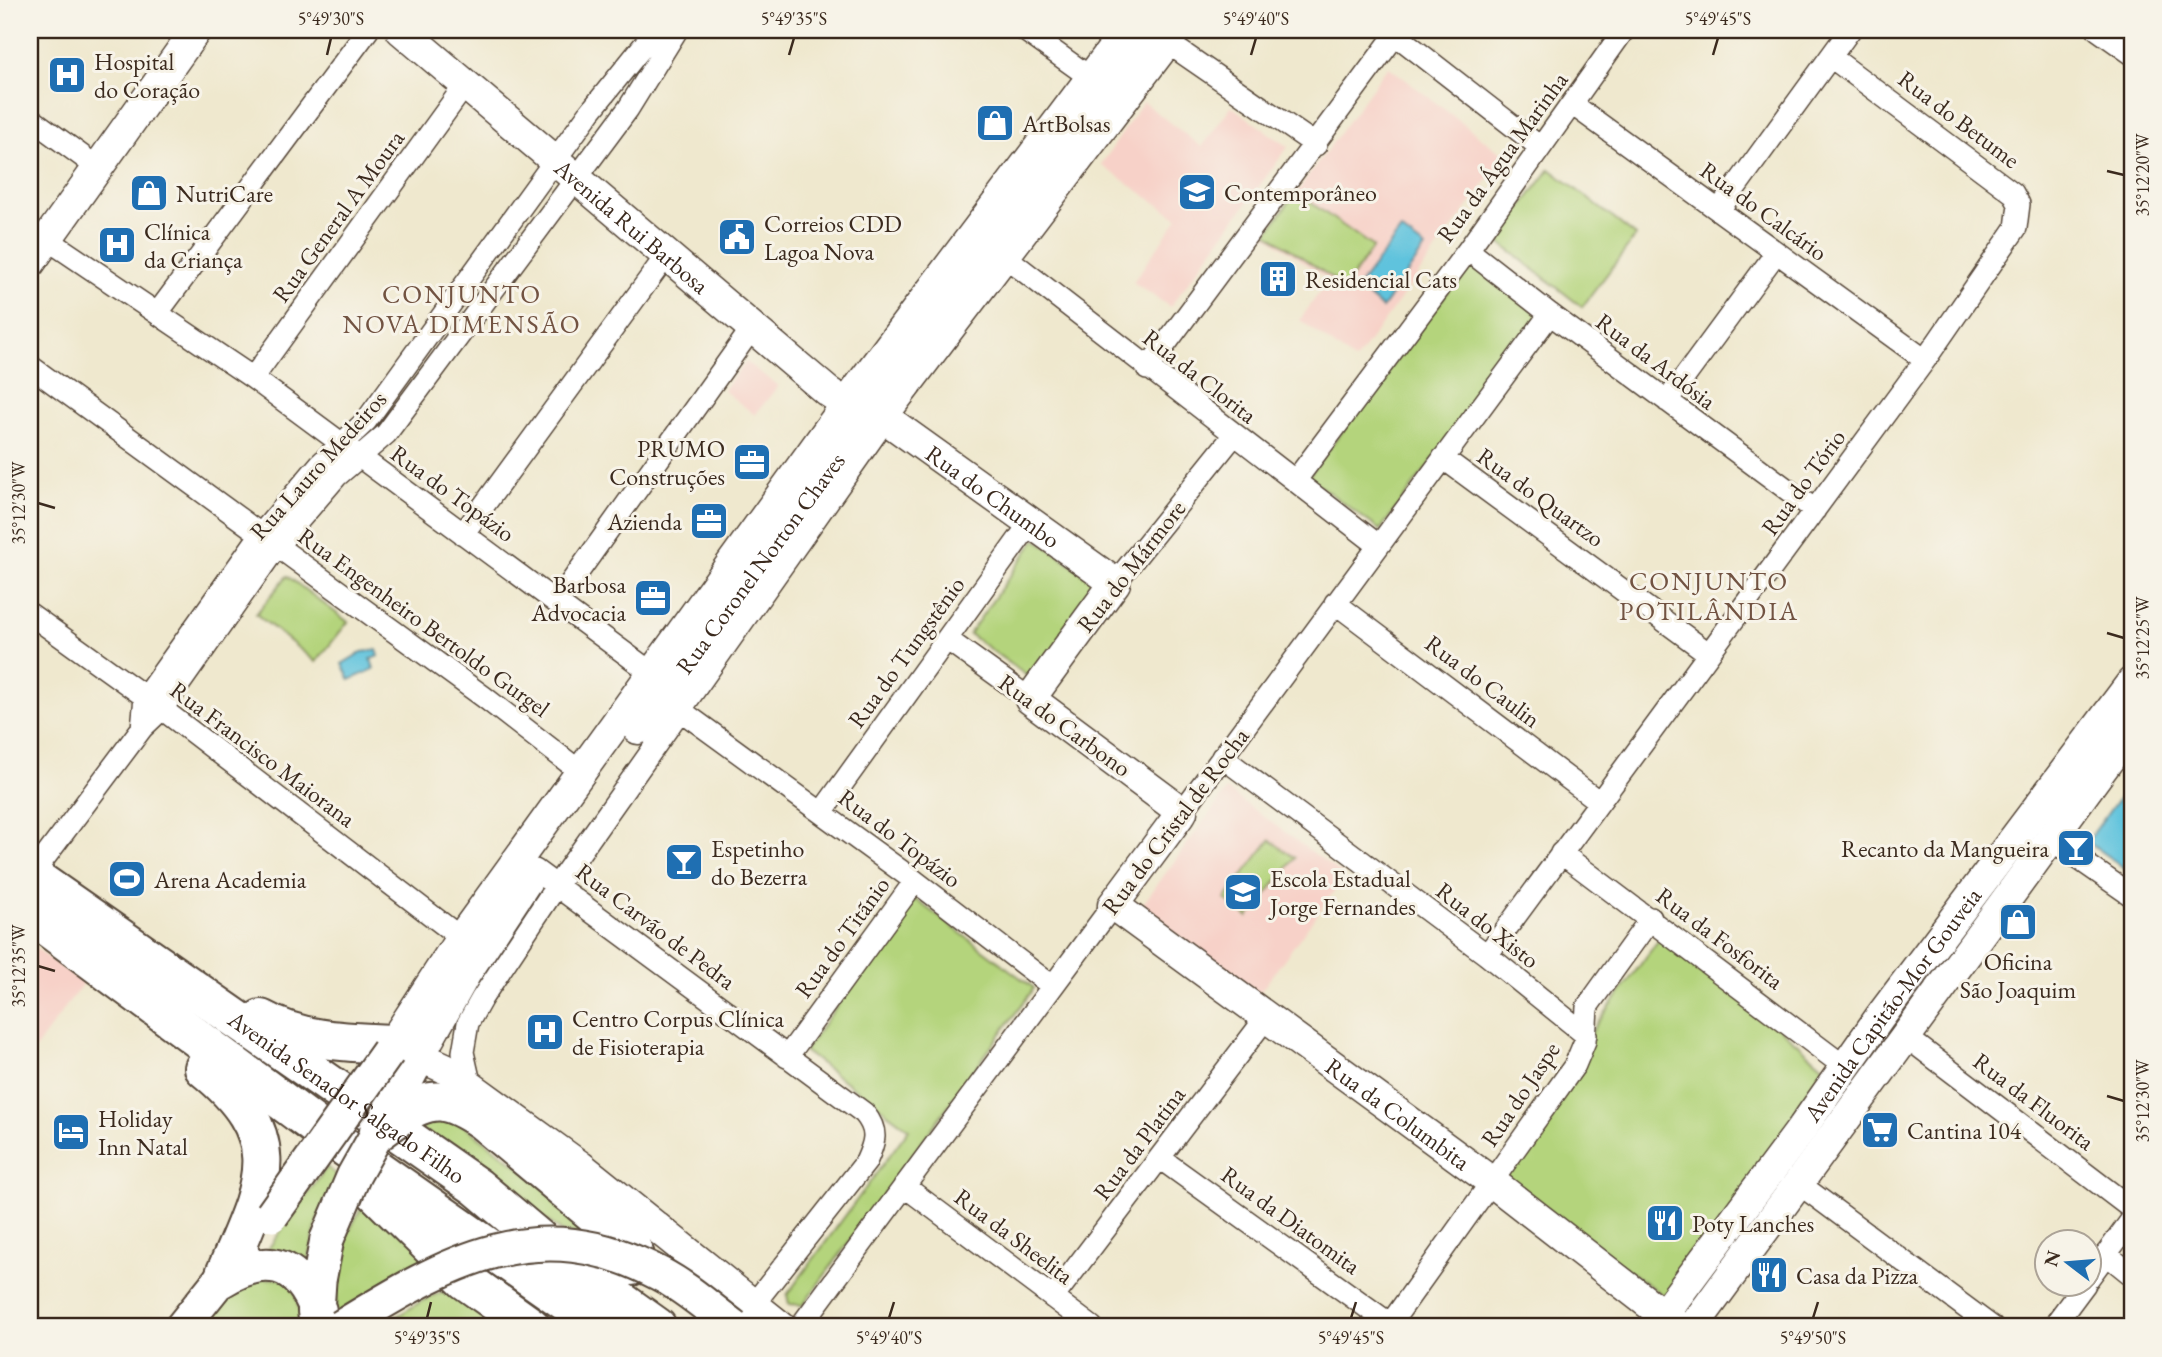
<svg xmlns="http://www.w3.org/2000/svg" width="2162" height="1357" viewBox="0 0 2162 1357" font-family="'EB Garamond',serif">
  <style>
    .built { fill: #f7d1c8 }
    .green { fill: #b4d47b; stroke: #787f4c; stroke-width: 2 }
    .water { fill: #5fc3dd; stroke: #4d767e; stroke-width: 2 }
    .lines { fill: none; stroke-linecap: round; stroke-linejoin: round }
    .street-casing { stroke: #564638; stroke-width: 24 }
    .secondary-casing { stroke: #564638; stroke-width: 33 }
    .primary-casing { stroke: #564638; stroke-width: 37 }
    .highway-casing { stroke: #564638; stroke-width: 42 }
    .street { stroke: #fff; stroke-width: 21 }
    .secondary { stroke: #fff; stroke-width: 30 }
    .primary { stroke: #fff; stroke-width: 33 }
    .highway { stroke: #fff; stroke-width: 38 }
    .primary-bridge-casing { stroke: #564638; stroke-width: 37; stroke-linecap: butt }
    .highway-bridge-casing { stroke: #564638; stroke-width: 42; stroke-linecap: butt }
    .primary-bridge { stroke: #fff; stroke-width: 33 }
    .highway-bridge { stroke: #fff; stroke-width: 38 }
    .ticks { fill: none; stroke: #3b2a1e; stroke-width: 2.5 }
    .labels { text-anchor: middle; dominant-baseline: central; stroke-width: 6; stroke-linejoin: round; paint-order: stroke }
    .poi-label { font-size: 24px; fill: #3b2a1e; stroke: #f7f3e8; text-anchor: start }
    .street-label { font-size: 24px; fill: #3b2a1e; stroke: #f7f3e8 }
    .neighbourhood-label { font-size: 26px; letter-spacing: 2px; fill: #725342; stroke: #f7f3e8 }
    .neatline { fill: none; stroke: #3b2a1e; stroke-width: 2.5 }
    .ticks-label { font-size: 18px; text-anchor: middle; fill: #3b2a1e }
  </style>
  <rect width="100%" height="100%" fill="#f7f3e8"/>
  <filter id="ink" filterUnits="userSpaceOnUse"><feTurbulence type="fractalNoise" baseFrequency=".0143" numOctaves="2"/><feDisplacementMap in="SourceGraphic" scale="14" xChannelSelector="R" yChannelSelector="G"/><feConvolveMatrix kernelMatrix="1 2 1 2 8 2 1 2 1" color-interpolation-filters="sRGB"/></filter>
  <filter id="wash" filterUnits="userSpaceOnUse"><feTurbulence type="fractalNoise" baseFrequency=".00686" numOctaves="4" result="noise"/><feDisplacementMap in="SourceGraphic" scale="28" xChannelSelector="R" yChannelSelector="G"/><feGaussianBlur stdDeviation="1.57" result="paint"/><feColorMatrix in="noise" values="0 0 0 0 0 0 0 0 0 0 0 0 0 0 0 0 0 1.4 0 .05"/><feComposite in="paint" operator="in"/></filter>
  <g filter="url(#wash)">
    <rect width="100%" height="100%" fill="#efe8ce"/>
    <!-- built -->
    <path class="built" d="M 1388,66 L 1505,156 L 1355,361 L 1300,320 L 1328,280 L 1266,235 Z
      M 1143,102 L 1202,147 L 1231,106 L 1288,147 L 1170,307 L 1133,282 L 1178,218 L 1101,165 Z
      M 746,362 L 778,386 L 755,415 L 723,390 Z
      M 1227,790 L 1345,876 L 1258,995 L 1140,908 Z
      M 30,944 L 83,983 L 30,1056 Z"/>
    <!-- green -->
    <path class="green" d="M 1550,169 L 1636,236 L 1582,307 L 1496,240 Z
      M 1296,192 L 1373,247 L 1345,287 L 1267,233 Z
      M 1470,262 L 1541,316 L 1380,530 L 1308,477 Z
      M 1036,539 L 1103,587 L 1036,682 L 969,634 Z
      M 287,576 L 348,622 L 316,662 L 256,614 Z
      M 1270,840 L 1295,858 L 1248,917 L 1225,899 Z
      M 915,899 L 1034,988 L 803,1305 L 789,1304 L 787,1295 L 909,1129 L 804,1051 Z
      M 1665,931 L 1835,1076 L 1669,1299 L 1500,1181 L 1595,1027 Z
      M 439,1107 L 623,1244 L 563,1232 L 414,1124 Z
      M 327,1167 L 338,1176 L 318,1217 L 306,1273 L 263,1256 Z
      M 365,1200 L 433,1257 L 335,1315 L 342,1245 Z
      M 244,1278 L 291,1279 L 304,1327 L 203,1327 Z
      M 459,1284 L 522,1327 L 380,1327 L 422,1301 Z"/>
    <!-- water -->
    <path class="water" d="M 1401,230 L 1425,248 L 1382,308 L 1358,287 Z
      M 377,650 L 379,656 L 371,659 L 374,669 L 350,680 L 342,664 L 362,652 Z
      M 2132,780 L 2132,873 L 2087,842 Z"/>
  </g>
  <g filter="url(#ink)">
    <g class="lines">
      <defs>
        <path id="street" d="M 1024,30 L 1091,78
          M 2098,30 L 2132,54
          M 1396,35 L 1540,147
          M 1171,45 L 1316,145
          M 1572,104 L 1925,360
          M 30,118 L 97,167
          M 1719,210 L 1850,30
          M 47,239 L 253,378 L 653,674
          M 1468,250 L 1550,314 L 1815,510
          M 998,251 L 1378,545
          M 159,311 L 368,30
          M 30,366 L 484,697 L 582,773
          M 1147,369 L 1399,30
          M 253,378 L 465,85
          M 1667,401 L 1776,253
          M 1443,458 L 1708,653
          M 1295,481 L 1468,250 L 1624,30
          M 463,534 L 666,256
          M 1115,583 L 1234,435
          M 557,602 L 752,328
          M 1335,603 L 1598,801
          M 30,614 L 162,709 L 461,938
          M 948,640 L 1030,699
          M 680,710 L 915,881 L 1052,986
          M 142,728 L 145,697 L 261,534 L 320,464 L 366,421 L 590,112 L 656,30
          M 1222,757 L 1487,955 L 1586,1035
          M 822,812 L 1031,522
          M 1182,812 L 1550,314
          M 2050,839 L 2132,896
          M 1561,853 L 1845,1067
          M 535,870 L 864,1113 C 879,1131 875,1142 866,1162 L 753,1305
          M 31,876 L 142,728 L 162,709 L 277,546 L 337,476 L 386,434 L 628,109 L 677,30
          M 1487,955 L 1925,360 L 2016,228 L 2019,204 L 2013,193 L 1831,57
          M 1905,1036 L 2132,1209
          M 787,1057 L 915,881
          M 471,1087 L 463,1052 L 468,1023 L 482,998 L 557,885 L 886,419 L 1182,30
          M 1161,1159 L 1390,1324
          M 1798,1183 L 1992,1327
          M 904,1186 L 1092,1327
          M 2106,1254 L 2132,1275
          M 2088,1279 L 2132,1219
          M 1053,1298 L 1265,1019
          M 800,1327 L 1113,905
          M 1388,1327 L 1575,1065 L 1585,1041 L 1587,1007 L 1651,918
          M 2053,1327 L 2085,1284"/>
        <g id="secondary">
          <path id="s1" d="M 401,30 L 827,391 L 847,404 L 886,419 L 1115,583 L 1030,699 L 1182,812 L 1113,905 L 1492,1182 L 1679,1327"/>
          <path d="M 30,263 L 196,30"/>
          <path id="s2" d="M 638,729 L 992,246 L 1156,30"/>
          <path d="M 420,1055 L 466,973 L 528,879"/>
          <path d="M 781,1327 L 580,1166 L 445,1068 L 392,1044 L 461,938 L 864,380 L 1127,30"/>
          <path id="s3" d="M 1654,1327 L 1803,1127 L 1880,1017 L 2132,682"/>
          <path d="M 1693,1327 L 2132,728"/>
        </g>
        <path id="primary" d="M 390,1111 L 420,1055
          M 221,1281 C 266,1254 297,1260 317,1311
          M 317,1311 L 319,1281 L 327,1239
          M 182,1327 L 242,1252"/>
        <g id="highway">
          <path id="s4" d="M 30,875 L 477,1187 L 566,1262 L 657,1327"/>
          <path d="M 30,914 L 332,1138 L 602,1327"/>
          <path d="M 261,1019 C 302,1042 347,1042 392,1044"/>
          <path d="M 204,1068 C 291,1139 263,1185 225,1274"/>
          <path d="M 398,1117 C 434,1094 448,1098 482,1120 L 630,1244 L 635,1256 L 631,1266 L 605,1266"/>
          <path d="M 365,1182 L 465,1280 L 531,1327"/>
          <path d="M 317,1311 L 319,1327"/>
        </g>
      </defs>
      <!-- street casing -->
      <use href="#street" class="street-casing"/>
      <!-- secondary casing -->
      <use href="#secondary" class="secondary-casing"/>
      <!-- primary casing -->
      <use href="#primary" class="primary-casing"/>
      <!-- highway casing -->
      <use href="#highway" class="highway-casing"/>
      <!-- street -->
      <use href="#street" class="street"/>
      <!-- secondary -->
      <use href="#secondary" class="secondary"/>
      <!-- primary -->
      <use href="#primary" class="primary"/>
      <!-- highway -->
      <use href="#highway" class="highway"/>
      <defs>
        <path id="primary-bridge" d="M 272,1215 L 388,1052
          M 327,1239 L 354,1175 L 390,1111
          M 341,1327 C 447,1262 537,1208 660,1274 C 687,1288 710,1309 734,1327"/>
        <path id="highway-bridge" d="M 379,1131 L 398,1117"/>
      </defs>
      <!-- primary-bridge casing -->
      <use href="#primary-bridge" class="primary-bridge-casing"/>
      <!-- highway-bridge casing -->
      <use href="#highway-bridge" class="highway-bridge-casing"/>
      <!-- primary-bridge -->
      <use href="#primary-bridge" class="primary-bridge"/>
      <!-- highway-bridge -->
      <use href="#highway-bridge" class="highway-bridge"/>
    </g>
  </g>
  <!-- ticks -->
  <path class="ticks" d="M 327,55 L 331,38M 789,55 L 794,38M 1251,55 L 1256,38M 1713,55 L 1718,38M 2107,171 L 2124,175M 38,503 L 55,508M 2107,633 L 2124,638M 38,966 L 55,971M 2107,1096 L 2124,1101M 427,1318 L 431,1302M 889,1318 L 894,1302M 1351,1318 L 1356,1302M 1813,1318 L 1818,1302"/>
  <!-- icons -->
  <defs>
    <symbol id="hospital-square" viewBox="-11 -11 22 22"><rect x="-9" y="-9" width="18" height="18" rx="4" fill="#1f6fb2" stroke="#f7f3e8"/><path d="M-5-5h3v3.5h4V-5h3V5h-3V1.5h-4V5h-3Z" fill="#fff"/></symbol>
    <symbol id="shop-square" viewBox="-11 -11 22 22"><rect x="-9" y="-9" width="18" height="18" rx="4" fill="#1f6fb2" stroke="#f7f3e8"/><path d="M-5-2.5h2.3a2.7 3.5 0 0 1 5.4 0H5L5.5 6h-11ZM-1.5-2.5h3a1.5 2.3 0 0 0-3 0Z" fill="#fff"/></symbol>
    <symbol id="school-square" viewBox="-11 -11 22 22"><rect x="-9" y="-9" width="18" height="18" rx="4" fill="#1f6fb2" stroke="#f7f3e8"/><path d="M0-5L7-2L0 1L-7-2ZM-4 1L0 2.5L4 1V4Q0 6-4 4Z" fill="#fff"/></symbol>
    <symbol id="civic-square" viewBox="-11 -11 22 22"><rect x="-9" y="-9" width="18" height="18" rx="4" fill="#1f6fb2" stroke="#f7f3e8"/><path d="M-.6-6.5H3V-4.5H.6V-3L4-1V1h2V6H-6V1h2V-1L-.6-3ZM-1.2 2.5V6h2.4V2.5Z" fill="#fff"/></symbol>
    <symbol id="building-square" viewBox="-11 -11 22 22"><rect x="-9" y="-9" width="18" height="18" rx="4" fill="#1f6fb2" stroke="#f7f3e8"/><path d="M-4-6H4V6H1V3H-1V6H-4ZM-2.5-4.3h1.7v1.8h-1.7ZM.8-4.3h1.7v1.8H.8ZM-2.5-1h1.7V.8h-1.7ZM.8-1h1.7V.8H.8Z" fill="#fff"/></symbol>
    <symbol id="office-square" viewBox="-11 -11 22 22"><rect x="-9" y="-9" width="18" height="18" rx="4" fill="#1f6fb2" stroke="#f7f3e8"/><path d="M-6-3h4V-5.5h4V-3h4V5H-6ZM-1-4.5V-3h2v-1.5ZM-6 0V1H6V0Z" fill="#fff"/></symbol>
    <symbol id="bar-square" viewBox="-11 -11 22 22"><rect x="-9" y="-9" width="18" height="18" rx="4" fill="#1f6fb2" stroke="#f7f3e8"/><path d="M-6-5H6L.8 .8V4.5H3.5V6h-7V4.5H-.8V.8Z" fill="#fff"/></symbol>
    <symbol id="stadium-square" viewBox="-11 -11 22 22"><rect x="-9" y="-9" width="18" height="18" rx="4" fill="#1f6fb2" stroke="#f7f3e8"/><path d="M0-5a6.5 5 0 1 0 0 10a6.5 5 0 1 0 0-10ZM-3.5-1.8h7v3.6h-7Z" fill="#fff"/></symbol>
    <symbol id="supermarket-square" viewBox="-11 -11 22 22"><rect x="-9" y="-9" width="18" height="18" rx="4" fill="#1f6fb2" stroke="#f7f3e8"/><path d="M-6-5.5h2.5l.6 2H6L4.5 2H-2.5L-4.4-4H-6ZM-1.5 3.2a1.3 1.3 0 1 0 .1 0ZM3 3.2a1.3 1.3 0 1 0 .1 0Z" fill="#fff"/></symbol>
    <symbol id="hotel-square" viewBox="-11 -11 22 22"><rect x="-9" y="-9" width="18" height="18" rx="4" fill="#1f6fb2" stroke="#f7f3e8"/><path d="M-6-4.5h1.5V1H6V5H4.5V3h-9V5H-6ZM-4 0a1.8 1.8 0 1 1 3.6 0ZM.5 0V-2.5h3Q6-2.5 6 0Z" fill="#fff"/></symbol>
    <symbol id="restaurant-square" viewBox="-11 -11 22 22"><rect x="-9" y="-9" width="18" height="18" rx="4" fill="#1f6fb2" stroke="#f7f3e8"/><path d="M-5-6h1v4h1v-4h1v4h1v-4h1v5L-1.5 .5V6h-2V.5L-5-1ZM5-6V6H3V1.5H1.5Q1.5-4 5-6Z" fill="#fff"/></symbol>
  </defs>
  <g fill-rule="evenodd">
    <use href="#hospital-square" x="45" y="53" width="44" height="44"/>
    <use href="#shop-square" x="973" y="101" width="44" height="44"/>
    <use href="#school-square" x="1175" y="170" width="44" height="44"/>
    <use href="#shop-square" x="127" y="171" width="44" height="44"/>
    <use href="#civic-square" x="715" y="215" width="44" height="44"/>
    <use href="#hospital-square" x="95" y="223" width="44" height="44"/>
    <use href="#building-square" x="1256" y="257" width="44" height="44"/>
    <use href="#office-square" x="730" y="440" width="44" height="44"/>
    <use href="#office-square" x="687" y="499" width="44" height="44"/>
    <use href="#office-square" x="631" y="576" width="44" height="44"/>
    <use href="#bar-square" x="2054" y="826" width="44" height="44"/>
    <use href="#bar-square" x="662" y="840" width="44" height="44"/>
    <use href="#stadium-square" x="105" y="857" width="44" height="44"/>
    <use href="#school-square" x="1221" y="870" width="44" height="44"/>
    <use href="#shop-square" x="1996" y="900" width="44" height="44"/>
    <use href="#hospital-square" x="523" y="1010" width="44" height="44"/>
    <use href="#supermarket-square" x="1858" y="1108" width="44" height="44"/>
    <use href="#hotel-square" x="49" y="1110" width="44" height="44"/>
    <use href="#restaurant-square" x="1643" y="1201" width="44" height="44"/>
    <use href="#restaurant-square" x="1747" y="1253" width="44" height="44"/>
  </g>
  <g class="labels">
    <!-- poi labels -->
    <g class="poi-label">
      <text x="94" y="61">Hospital<tspan x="94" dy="28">do Coração</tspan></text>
      <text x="1022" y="123">ArtBolsas</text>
      <text x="1224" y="192">Contemporâneo</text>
      <text x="176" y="193">NutriCare</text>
      <text x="764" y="223">Correios CDD<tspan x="764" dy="28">Lagoa Nova</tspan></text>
      <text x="144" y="231">Clínica<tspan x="144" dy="28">da Criança</tspan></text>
      <text x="1305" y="279">Residencial Cats</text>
      <text x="725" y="448" text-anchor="end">PRUMO<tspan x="725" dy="28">Construções</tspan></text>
      <text x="682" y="521" text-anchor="end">Azienda</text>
      <text x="626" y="584" text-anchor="end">Barbosa<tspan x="626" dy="28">Advocacia</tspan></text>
      <text x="711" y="848">Espetinho<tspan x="711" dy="28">do Bezerra</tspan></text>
      <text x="2049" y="848" text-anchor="end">Recanto da Mangueira</text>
      <text x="1270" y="878">Escola Estadual<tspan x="1270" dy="28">Jorge Fernandes</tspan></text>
      <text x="154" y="879">Arena Academia</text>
      <text x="2018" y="961" text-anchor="middle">Oficina<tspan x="2018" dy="28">São Joaquim</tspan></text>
      <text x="572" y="1018">Centro Corpus Clínica<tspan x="572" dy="28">de Fisioterapia</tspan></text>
      <text x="98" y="1118">Holiday<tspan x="98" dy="28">Inn Natal</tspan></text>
      <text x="1907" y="1130">Cantina 104</text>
      <text x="1692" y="1223">Poty Lanches</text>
      <text x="1796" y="1275">Casa da Pizza</text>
    </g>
    <!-- street labels -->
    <g class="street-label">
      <text transform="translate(1959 119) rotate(37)">Rua do Betume</text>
      <text transform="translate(1502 157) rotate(-54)">Rua da Água Marinha</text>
      <text transform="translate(1764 211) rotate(36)">Rua do Calcário</text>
      <text transform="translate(338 216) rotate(-54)">Rua General A Moura</text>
      <text stroke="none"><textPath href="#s1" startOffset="303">Avenida Rui Barbosa</textPath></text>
      <text transform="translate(1656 361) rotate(37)">Rua da Ardósia</text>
      <text transform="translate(1200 376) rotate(38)">Rua da Clorita</text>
      <text transform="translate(318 465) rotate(-48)">Rua Lauro Medeiros</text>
      <text transform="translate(1803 482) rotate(-54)">Rua do Tório</text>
      <text transform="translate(453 493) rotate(36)">Rua do Topázio</text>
      <text stroke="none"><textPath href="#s1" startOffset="756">Rua do Chumbo</textPath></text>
      <text transform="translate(1541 497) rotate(36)">Rua do Quartzo</text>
      <text stroke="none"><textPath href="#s2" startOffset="206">Rua Coronel Norton Chaves</textPath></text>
      <text transform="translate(1131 566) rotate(-52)">Rua do Mármore</text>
      <text transform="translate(424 622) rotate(36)">Rua Engenheiro Bertoldo Gurgel</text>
      <text transform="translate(906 652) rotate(-54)">Rua do Tungstênio</text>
      <text transform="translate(1483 681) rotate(37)">Rua do Caulin</text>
      <text transform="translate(1065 725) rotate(36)">Rua do Carbono</text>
      <text transform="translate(263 754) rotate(37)">Rua Francisco Maiorana</text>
      <text transform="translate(1175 821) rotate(-53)">Rua do Cristal de Rocha</text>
      <text transform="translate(900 838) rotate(37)">Rua do Topázio</text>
      <text transform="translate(1488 925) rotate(38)">Rua do Xisto</text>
      <text transform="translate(656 926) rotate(37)">Rua Carvão de Pedra</text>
      <text transform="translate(842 937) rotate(-54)">Rua do Titãnio</text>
      <text transform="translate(1720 938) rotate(37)">Rua da Fosforita</text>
      <text stroke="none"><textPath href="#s3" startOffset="401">Avenida Capitão-Mor Gouveia</textPath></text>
      <text transform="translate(1520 1094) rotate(-56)">Rua do Jaspe</text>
      <text stroke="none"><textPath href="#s4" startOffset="387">Avenida Senador Salgado Filho</textPath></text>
      <text transform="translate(2034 1101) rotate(37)">Rua da Fluorita</text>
      <text stroke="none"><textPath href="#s1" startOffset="1708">Rua da Columbita</textPath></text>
      <text transform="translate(1139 1143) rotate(-53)">Rua da Platina</text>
      <text transform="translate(1291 1220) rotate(36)">Rua da Diatomita</text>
      <text transform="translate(1014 1236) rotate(37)">Rua da Sheelita</text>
    </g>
    <!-- neighbourhood labels -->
    <g class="neighbourhood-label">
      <text x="462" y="294">CONJUNTO<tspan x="462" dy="30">NOVA DIMENSÃO</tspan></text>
      <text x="1709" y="581">CONJUNTO<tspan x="1709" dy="30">POTILÂNDIA</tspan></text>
    </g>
  </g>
  <!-- margin -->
  <rect width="2162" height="1357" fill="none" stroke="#f7f3e8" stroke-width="77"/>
  <!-- north arrow -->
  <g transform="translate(2068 1263) rotate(286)"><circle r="33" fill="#f7f3e8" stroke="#aca397" stroke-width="2"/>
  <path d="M0-5L12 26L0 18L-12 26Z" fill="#1f6fb2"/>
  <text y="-10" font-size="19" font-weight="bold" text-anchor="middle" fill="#3b2a1e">N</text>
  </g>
  <rect x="38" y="38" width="2086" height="1280" class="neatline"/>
  <g class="ticks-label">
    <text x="331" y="25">5°49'30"S</text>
    <text x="794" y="25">5°49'35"S</text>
    <text x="1256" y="25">5°49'40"S</text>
    <text x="1718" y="25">5°49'45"S</text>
    <text transform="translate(2143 175) rotate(-90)" y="6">35°12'20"W</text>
    <text transform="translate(19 503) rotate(-90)" y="6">35°12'30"W</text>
    <text transform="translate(2143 638) rotate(-90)" y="6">35°12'25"W</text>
    <text transform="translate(19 966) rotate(-90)" y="6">35°12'35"W</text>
    <text transform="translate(2143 1101) rotate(-90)" y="6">35°12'30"W</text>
    <text x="427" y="1344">5°49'35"S</text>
    <text x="889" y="1344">5°49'40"S</text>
    <text x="1351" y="1344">5°49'45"S</text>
    <text x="1813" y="1344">5°49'50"S</text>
  </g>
</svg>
